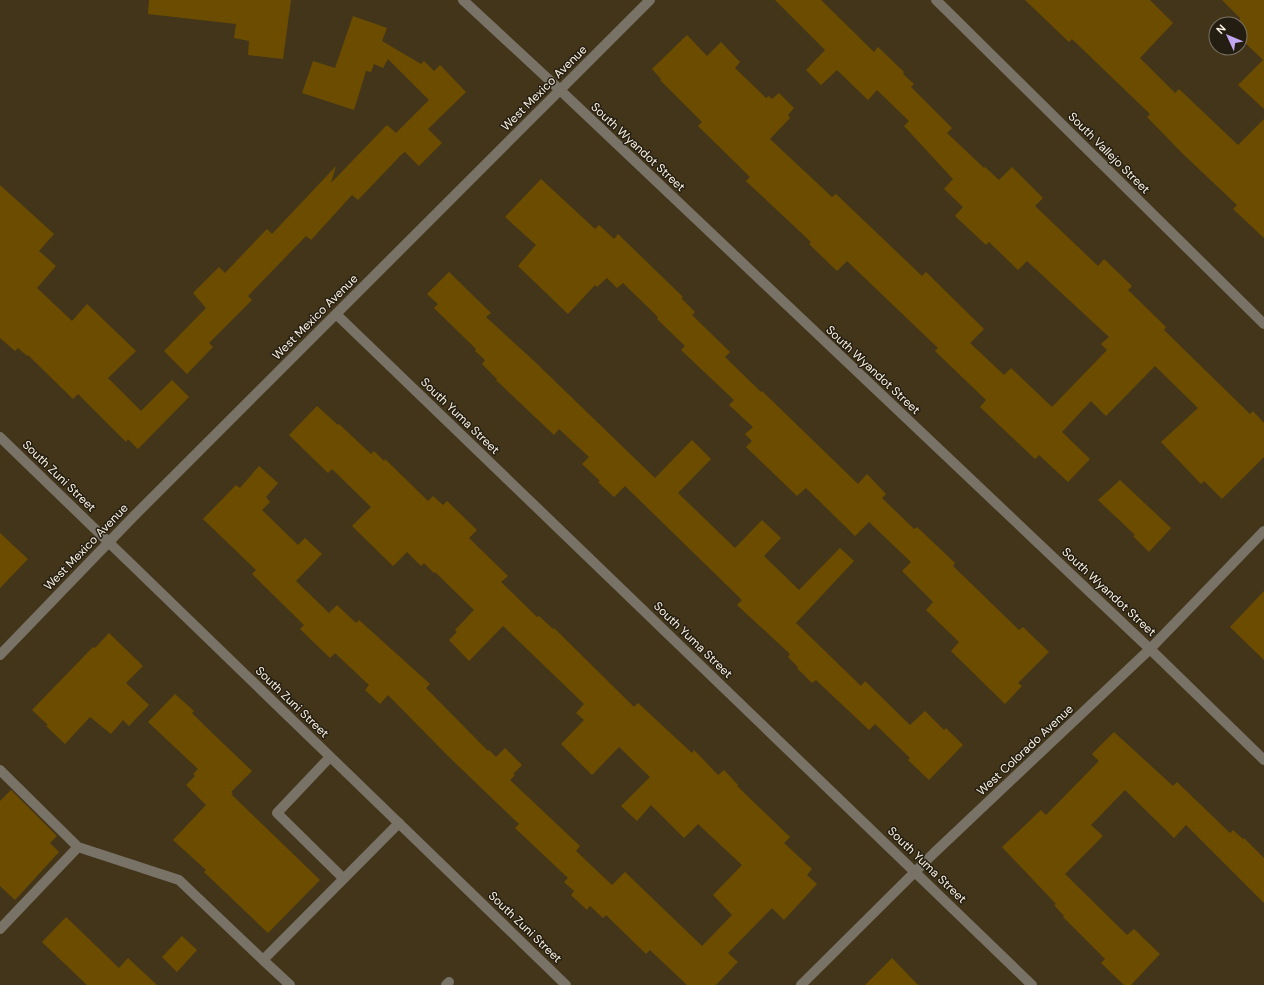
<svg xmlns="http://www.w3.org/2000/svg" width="1264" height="985" viewBox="0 0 1264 985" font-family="'DM Sans',sans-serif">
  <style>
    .building { fill: #6c4d00 }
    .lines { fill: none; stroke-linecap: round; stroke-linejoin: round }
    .lane { stroke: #797266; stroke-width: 10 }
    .street { stroke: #797266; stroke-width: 10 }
    .labels { text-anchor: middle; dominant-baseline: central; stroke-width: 3; stroke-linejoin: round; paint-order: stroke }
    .street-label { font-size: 12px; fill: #fbf2e2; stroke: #241e12 }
  </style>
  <rect width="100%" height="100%" fill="#43351a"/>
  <!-- building -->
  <path class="building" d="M 149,0 L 291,0 L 283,59 L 248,55 L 249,41 L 234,38 L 236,24 L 148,14 Z
    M 775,0 L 821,0 L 874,52 L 878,47 L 904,72 L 903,74 L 914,84 L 911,87 L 952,128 L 947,133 L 984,168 L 985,167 L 999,180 L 1012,167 L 1043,198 L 1035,206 L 1098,266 L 1104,259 L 1132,286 L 1128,290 L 1166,327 L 1164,330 L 1250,414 L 1253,411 L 1264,423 L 1264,457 L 1222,499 L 1204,481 L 1201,484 L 1161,442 L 1198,408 L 1155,366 L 1106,416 L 1091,401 L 1062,432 L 1090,459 L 1068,482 L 1039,455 L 1035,459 L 980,407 L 986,400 L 935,351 L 938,348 L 847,261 L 837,271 L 809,244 L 811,242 L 746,181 L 750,177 L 698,126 L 702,122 L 660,80 L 661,79 L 652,69 L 687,35 L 707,56 L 721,42 L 740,62 L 735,68 L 766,98 L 769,96 L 772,99 L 779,93 L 794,108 L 788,115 L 790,118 L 770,139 L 832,197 L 836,194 L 922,276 L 926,272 L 984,329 L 970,343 L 1004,375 L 1011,368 L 1052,407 L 1107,350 L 1101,344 L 1109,337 L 1027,261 L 1018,270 L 989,242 L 986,245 L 955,216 L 963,207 L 944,189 L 953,179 L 904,126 L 909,121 L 877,90 L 868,100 L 837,70 L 821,85 L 806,70 L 825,50 Z
    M 1025,0 L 1150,0 L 1173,23 L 1140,58 L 1175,93 L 1179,89 L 1238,145 L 1264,119 L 1264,238 L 1233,209 L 1237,205 L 1184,155 L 1147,117 L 1150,114 L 1072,39 L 1069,42 Z
    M 1222,0 L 1264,0 L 1264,109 L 1238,85 L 1263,60 L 1240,38 L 1240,18 Z
    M 353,16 L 387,28 L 382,41 L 421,64 L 424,61 L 434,71 L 440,65 L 466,92 L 428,129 L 442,143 L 419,166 L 405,152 L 402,154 L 358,200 L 352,195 L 311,240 L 306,236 L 248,296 L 252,300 L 209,343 L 213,347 L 187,374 L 164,351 L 206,308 L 193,293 L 219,267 L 225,273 L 267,229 L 272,234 L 336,166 L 331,183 L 387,125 L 396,133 L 429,100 L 388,59 L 383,68 L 374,64 L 371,72 L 366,71 L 354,110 L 302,93 L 313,61 L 335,68 Z
    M 541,179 L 595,229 L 599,225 L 614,239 L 618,234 L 683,297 L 681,298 L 695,312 L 692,315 L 730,352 L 725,357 L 761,392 L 762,391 L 858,484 L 867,474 L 886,494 L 882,498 L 914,529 L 917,527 L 955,563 L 953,566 L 1019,630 L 1023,627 L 1049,652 L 1018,683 L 1022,686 L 1005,704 L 951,651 L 959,642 L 926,610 L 933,602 L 902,571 L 911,562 L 869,522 L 855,536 L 806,488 L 797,496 L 746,447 L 752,441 L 745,434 L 753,427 L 729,405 L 734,400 L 681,350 L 685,346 L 657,319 L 658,317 L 623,283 L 617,288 L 607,278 L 597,287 L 595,285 L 568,314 L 518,266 L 536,245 L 505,217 Z
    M 0,185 L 54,234 L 39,251 L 56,266 L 37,288 L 72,321 L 87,304 L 136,351 L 108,378 L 141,411 L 172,380 L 189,397 L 138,449 L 128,439 L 126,442 L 78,394 L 73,399 L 28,355 L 27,356 L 18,348 L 15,351 L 0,338 Z
    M 449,272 L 491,313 L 486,317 L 534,361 L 655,478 L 692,440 L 711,459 L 678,493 L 735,548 L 762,520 L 781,538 L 764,556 L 799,590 L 840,548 L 854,561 L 796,623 L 861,686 L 865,681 L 910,725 L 925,711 L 944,730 L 946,728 L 963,745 L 929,780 L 908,760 L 910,758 L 875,724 L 869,730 L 816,680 L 812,683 L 797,668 L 798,667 L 788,657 L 790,654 L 737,605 L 742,600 L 625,486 L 614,497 L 598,482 L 600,481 L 582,464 L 589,457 L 559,429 L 554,435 L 496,380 L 497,379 L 482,364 L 485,360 L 475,351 L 476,349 L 434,308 L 438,304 L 427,294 Z
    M 317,406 L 338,425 L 339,424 L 371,454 L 374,451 L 384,461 L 385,459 L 428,501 L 433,496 L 443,505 L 447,501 L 477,530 L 469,538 L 508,576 L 501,582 L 537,617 L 539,616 L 553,629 L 554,628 L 634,707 L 638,703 L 692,753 L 694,750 L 718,775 L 724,770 L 738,785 L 737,786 L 790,837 L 784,843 L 812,869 L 807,875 L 817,884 L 784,920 L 772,908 L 728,953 L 738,962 L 716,985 L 687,985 L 650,950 L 646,954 L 606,915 L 603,918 L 590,906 L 587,910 L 571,895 L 574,891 L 564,882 L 568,878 L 515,828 L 519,824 L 448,756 L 388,695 L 380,704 L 365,690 L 369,685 L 335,653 L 330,658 L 300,629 L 304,625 L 252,574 L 256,570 L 203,519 L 236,485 L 240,488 L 259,466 L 278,483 L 266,497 L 270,502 L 262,510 L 298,545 L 305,538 L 322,554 L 296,581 L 329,613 L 337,605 L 356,623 L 359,620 L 430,684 L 426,688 L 488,751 L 489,750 L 496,757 L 505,748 L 522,765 L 513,774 L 515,775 L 510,780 L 580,846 L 576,851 L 612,885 L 625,872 L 702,946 L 732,915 L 713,895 L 742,865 L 698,824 L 684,838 L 651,805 L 637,821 L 621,806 L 650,777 L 619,747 L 592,775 L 561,744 L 584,720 L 576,713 L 584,704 L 503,626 L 469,661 L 449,640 L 457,632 L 455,630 L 474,610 L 435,572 L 434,573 L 424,563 L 421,566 L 407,552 L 393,566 L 352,526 L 371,507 L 332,469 L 328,473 L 289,435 Z
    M 1120,480 L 1171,528 L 1149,552 L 1133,536 L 1135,535 L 1098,500 Z
    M 0,533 L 28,559 L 0,588 Z
    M 1264,591 L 1264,660 L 1230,627 Z
    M 109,633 L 143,666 L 126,683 L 149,705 L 129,726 L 123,720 L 111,734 L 90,717 L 65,744 L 46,726 L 48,725 L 32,710 L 93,647 L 95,648 Z
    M 175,694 L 194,711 L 192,713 L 207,728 L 252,771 L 231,792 L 233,794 L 232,795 L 320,880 L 268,933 L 204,872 L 206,870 L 173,840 L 206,805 L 186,785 L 195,776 L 193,774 L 198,769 L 148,722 Z
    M 1114,732 L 1173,786 L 1177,782 L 1230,833 L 1233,830 L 1243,839 L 1244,838 L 1264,858 L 1264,903 L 1186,825 L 1174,838 L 1125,790 L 1091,825 L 1103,836 L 1065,874 L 1127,935 L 1134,929 L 1160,954 L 1131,985 L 1124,985 L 1101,963 L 1105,959 L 1063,917 L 1064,916 L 1054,905 L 1056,904 L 1002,847 L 1041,810 L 1046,815 L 1099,761 L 1092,754 Z
    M 11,790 L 57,836 L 50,843 L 59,852 L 15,900 L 0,886 L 0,801 Z
    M 66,917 L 119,968 L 128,958 L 157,985 L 87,985 L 42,942 Z
    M 182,936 L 197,950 L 177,972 L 162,957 Z
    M 892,958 L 918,985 L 865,985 Z"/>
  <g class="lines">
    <!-- lane -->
    <path class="lane" d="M 330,757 L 277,813 L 343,878
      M 0,770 L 78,847 L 0,929
      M 78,847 L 179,880 L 263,960 L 399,823
      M 263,960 L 290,985
      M 446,985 L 449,982"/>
    <!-- street -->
    <path class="street" d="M 463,0 L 560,90 L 1150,649 L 1264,760
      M 936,0 L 1264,324
      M 336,314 L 1032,985
      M 0,437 L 566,985
      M 0,655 L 134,516 L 650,0
      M 801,985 L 934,853 L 1150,649 L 1264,531"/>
  </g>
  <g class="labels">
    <!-- street labels -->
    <g class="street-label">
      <text transform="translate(544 88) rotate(-45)">West Mexico Avenue</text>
      <text transform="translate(638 147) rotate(43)">South Wyandot Street</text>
      <text transform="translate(1109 153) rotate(45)">South Vallejo Street</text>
      <text transform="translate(315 317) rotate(-45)">West Mexico Avenue</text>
      <text transform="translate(873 370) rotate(43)">South Wyandot Street</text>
      <text transform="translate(460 416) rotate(44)">South Yuma Street</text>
      <text transform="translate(59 476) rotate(44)">South Zuni Street</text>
      <text transform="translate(86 547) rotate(-46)">West Mexico Avenue</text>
      <text transform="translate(1109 592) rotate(43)">South Wyandot Street</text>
      <text transform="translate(693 640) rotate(44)">South Yuma Street</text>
      <text transform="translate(292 702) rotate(44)">South Zuni Street</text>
      <text transform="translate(1025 750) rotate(-43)">West Colorado Avenue</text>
      <text transform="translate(927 865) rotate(44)">South Yuma Street</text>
      <text transform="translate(525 927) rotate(44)">South Zuni Street</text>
    </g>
  </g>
  <!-- north arrow -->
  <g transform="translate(1228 36) rotate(314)"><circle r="19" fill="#241e12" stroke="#7a7365"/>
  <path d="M0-3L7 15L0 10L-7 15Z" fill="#c3a7f2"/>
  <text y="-6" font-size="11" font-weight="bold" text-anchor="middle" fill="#fbf2e2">N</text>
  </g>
</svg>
